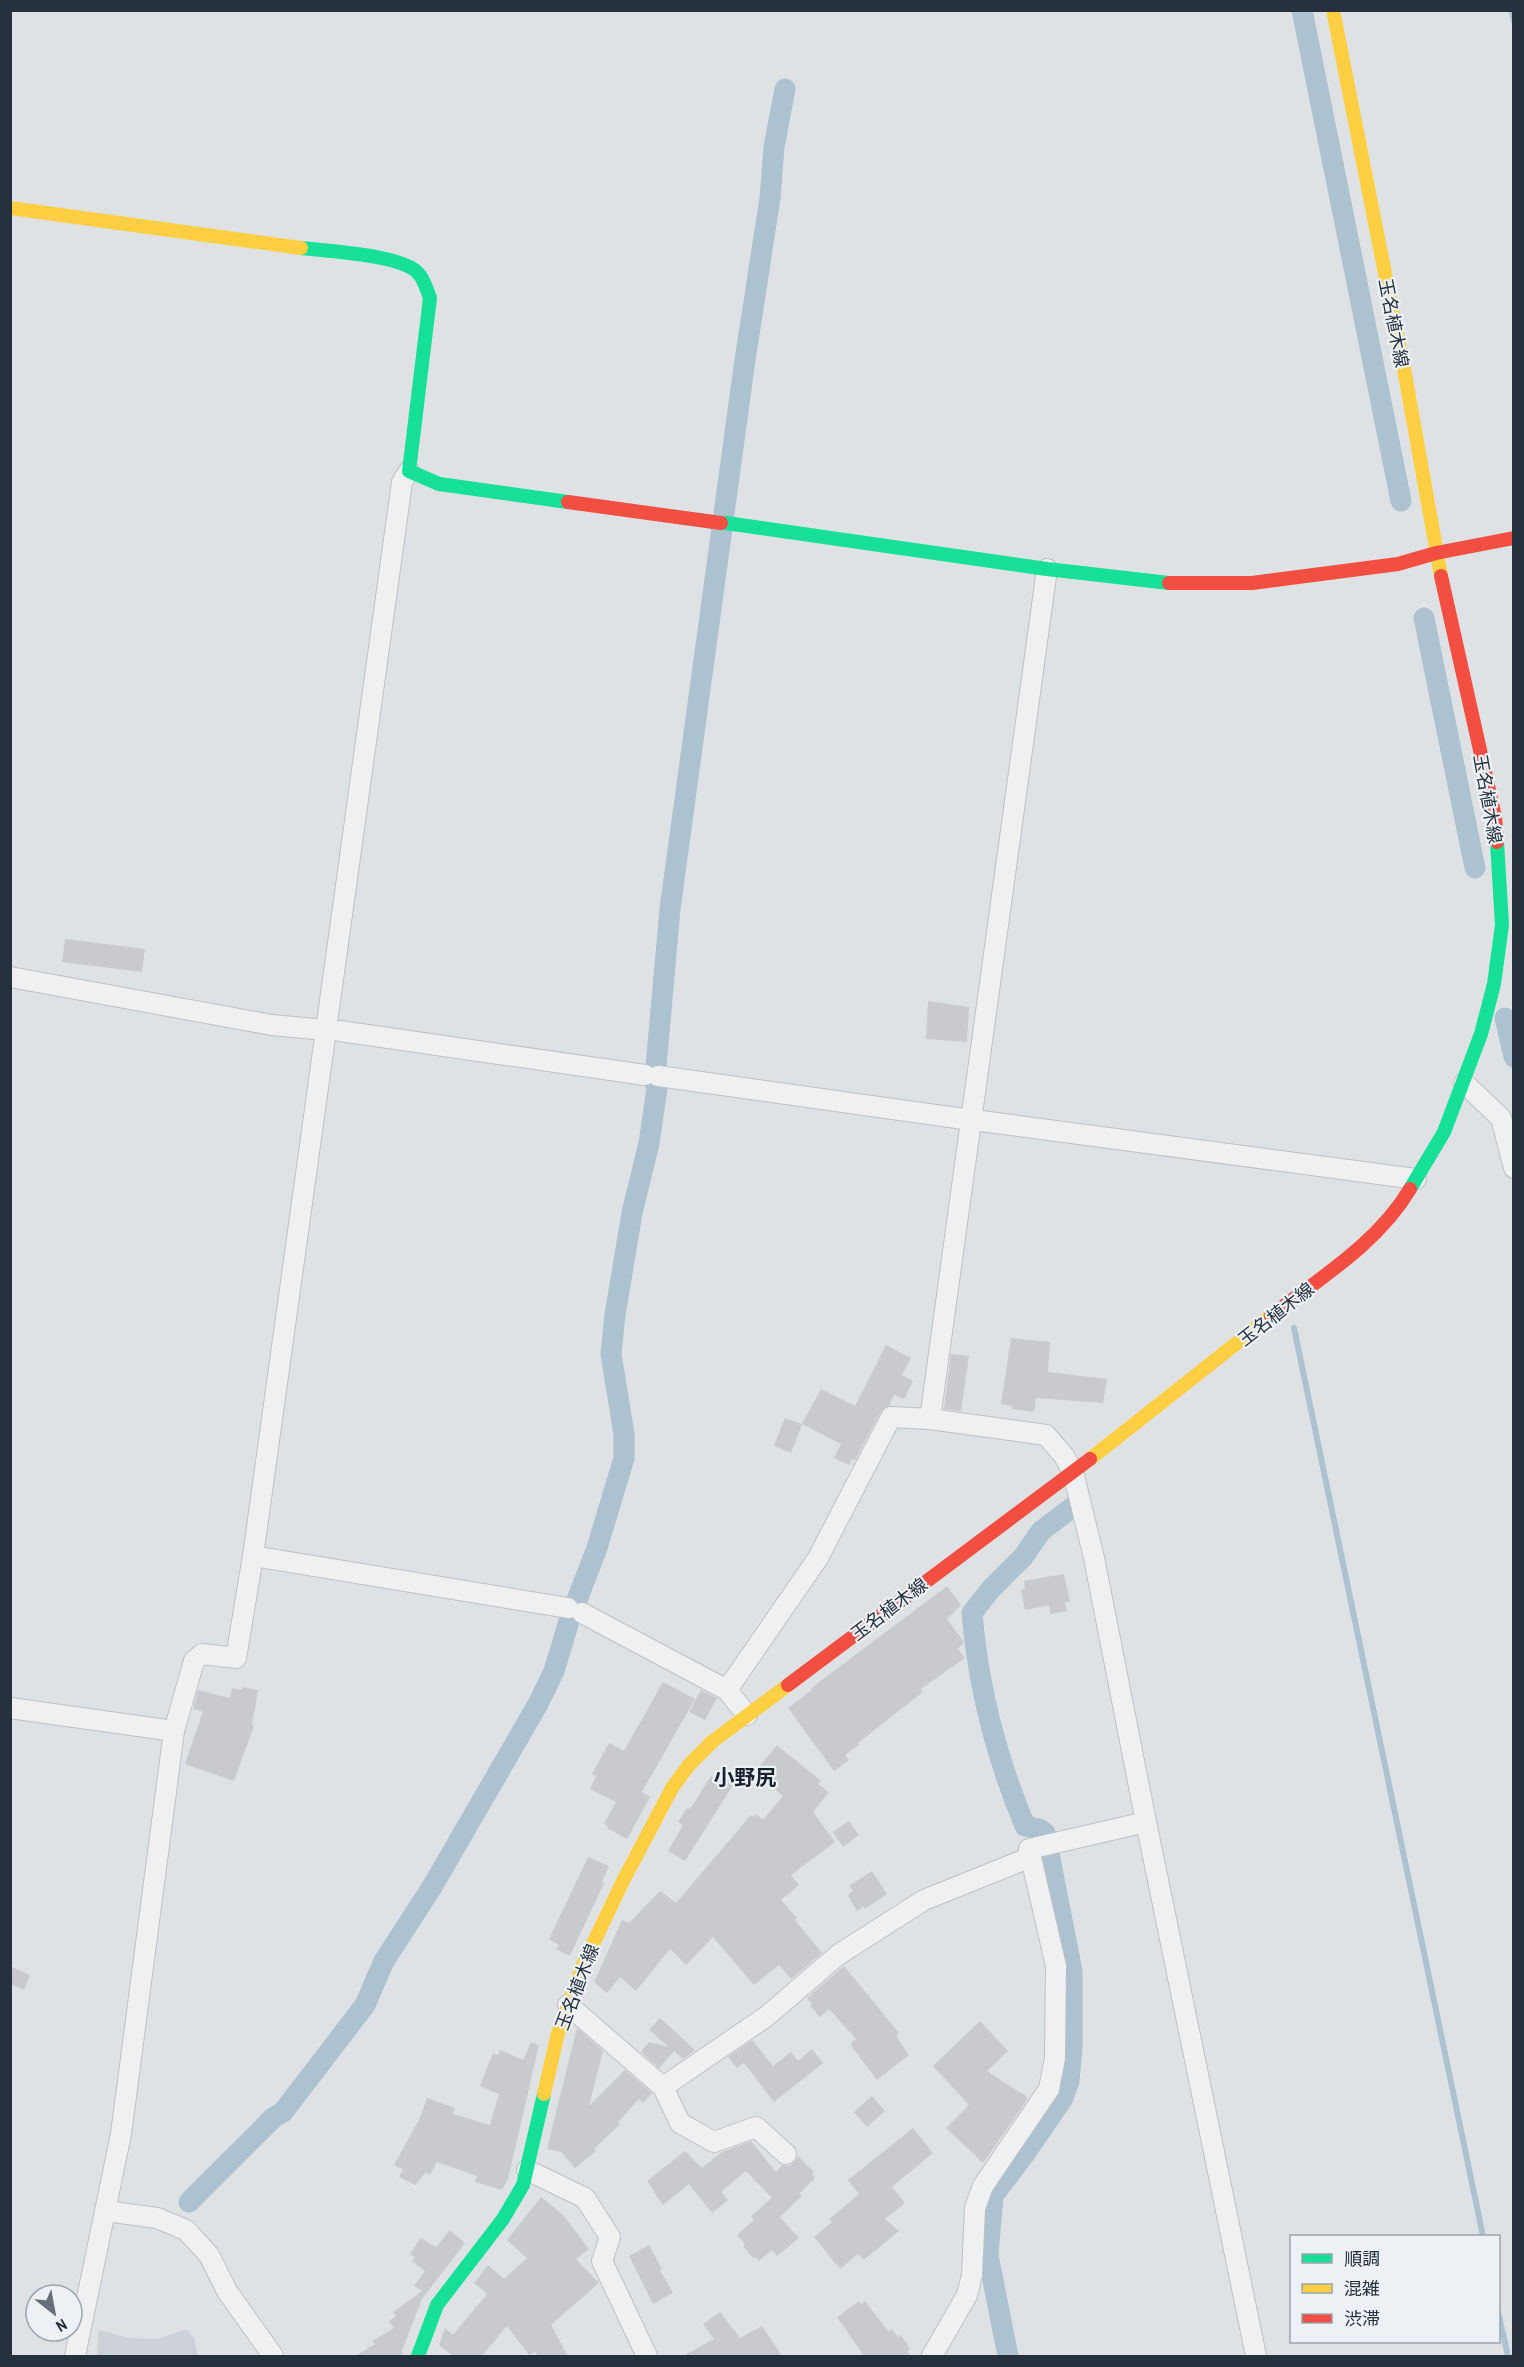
<svg xmlns="http://www.w3.org/2000/svg" width="1524" height="2367" viewBox="0 0 1524 2367" font-family="'Archivo Narrow','Noto Sans JP',sans-serif">
  <style>
    .built { fill: #cdd2d8 }
    .lines { fill: none; stroke-linecap: round; stroke-linejoin: round }
    .stream { stroke: #adc2d0; stroke-width: 6 }
    .canal { stroke: #adc2d0; stroke-width: 21 }
    .building { fill: #c8cacd }
    .street-casing { stroke: #bec0c3; stroke-width: 22 }
    .street { stroke: #eff0f1; stroke-width: 20 }
    .fast { stroke: #16e098; stroke-width: 14 }
    .slow { stroke: #ffcf43; stroke-width: 14 }
    .jam { stroke: #f24e42; stroke-width: 14 }
    .labels { text-anchor: middle; dominant-baseline: central; stroke-width: 4.5; stroke-linejoin: round; paint-order: stroke }
    .street-label { font-size: 18px; fill: #27313d; stroke: #ecf1f5 }
    .quarter-label { font-size: 21px; font-weight: bold; fill: #19222e; stroke: #ecf1f5 }
  </style>
  <rect width="100%" height="100%" fill="#dfe2e5"/>
  <!-- built -->
  <path class="built" d="M 186,2329 L 194,2338 L 198,2356 L 97,2356 L 99,2330 L 129,2338 L 157,2339 Z"/>
  <g class="lines">
    <!-- stream -->
    <path class="stream" d="M 1511,10 L 1514,21
      M 1294,1328 L 1483,2236
      M 1498,2312 L 1508,2356"/>
    <!-- canal -->
    <path class="canal" d="M 1302,10 L 1401,501
      M 1424,618 L 1475,868
      M 1505,1018 L 1514,1057
      M 189,2202 L 273,2118 L 283,2112 L 365,2005 L 384,1961 L 432,1887 L 538,1704 L 554,1671 L 570,1618 L 597,1548 L 624,1458 L 624,1434 L 611,1354 L 615,1315 L 632,1213 L 649,1143 L 657,1089 L 655,1078 L 670,909 L 744,367 L 770,198 L 774,147 L 785,89
      M 1008,2356 L 988,2255 L 993,2196 L 1024,2155 L 1063,2098 L 1069,2081 L 1072,2048 L 1072,1971 L 1045,1833 L 1039,1829 L 1025,1826 C 997,1759 978,1686 972,1613 L 991,1589 L 1023,1557 L 1041,1531 L 1074,1506"/>
  </g>
  <!-- building -->
  <path class="building" d="M 65,939 L 145,949 L 142,972 L 62,962 Z
    M 928,1001 L 969,1007 L 967,1042 L 926,1039 Z
    M 1011,1338 L 1050,1342 L 1048,1372 L 1107,1379 L 1103,1403 L 1036,1398 L 1034,1412 L 1012,1409 L 1012,1406 L 1001,1404 Z
    M 886,1345 L 911,1358 L 902,1375 L 913,1381 L 904,1399 L 894,1395 L 889,1406 L 881,1411 L 855,1460 L 852,1459 L 849,1465 L 834,1458 L 841,1444 L 802,1424 L 821,1389 L 855,1406 Z
    M 951,1354 L 969,1356 L 961,1411 L 944,1409 Z
    M 785,1418 L 802,1424 L 791,1453 L 774,1446 Z
    M 1064,1574 L 1070,1602 L 1065,1602 L 1067,1611 L 1050,1614 L 1049,1605 L 1025,1610 L 1021,1590 L 1025,1589 L 1024,1581 Z
    M 947,1586 L 961,1605 L 947,1619 L 964,1642 L 958,1649 L 965,1658 L 921,1689 L 923,1692 L 858,1743 L 859,1745 L 845,1755 L 849,1760 L 834,1771 L 788,1708 L 812,1690 L 811,1688 Z
    M 663,1682 L 695,1699 L 642,1792 L 650,1797 L 627,1839 L 607,1828 L 608,1826 L 604,1824 L 616,1802 L 590,1789 L 596,1776 L 592,1774 L 609,1743 L 624,1751 Z
    M 242,1687 L 258,1690 L 252,1725 L 254,1726 L 234,1781 L 185,1764 L 203,1711 L 193,1709 L 198,1690 L 230,1698 L 232,1688 L 242,1690 Z
    M 701,1690 L 717,1698 L 705,1720 L 689,1712 Z
    M 777,1745 L 821,1781 L 818,1784 L 829,1792 L 813,1812 L 835,1842 L 791,1875 L 799,1885 L 781,1900 L 797,1918 L 795,1920 L 822,1953 L 791,1979 L 779,1965 L 754,1985 L 713,1937 L 686,1965 L 670,1949 L 636,1991 L 620,1977 L 607,1993 L 594,1982 L 622,1920 L 629,1923 L 660,1891 L 676,1903 L 751,1815 L 754,1817 L 756,1814 L 763,1820 L 783,1796 L 755,1772 Z
    M 716,1774 L 733,1785 L 685,1861 L 668,1851 L 683,1825 L 678,1822 L 687,1808 L 690,1809 L 711,1776 L 714,1778 Z
    M 849,1821 L 859,1835 L 843,1847 L 833,1832 Z
    M 588,1857 L 609,1866 L 602,1882 L 604,1883 L 570,1956 L 556,1949 L 559,1945 L 549,1939 Z
    M 872,1871 L 887,1894 L 865,1909 L 863,1906 L 857,1911 L 848,1895 L 853,1891 L 849,1886 Z
    M 10,1966 L 30,1975 L 24,1990 L 10,1984 Z
    M 844,1966 L 899,2033 L 896,2036 L 909,2055 L 877,2080 L 852,2047 L 851,2043 L 856,2039 L 829,2009 L 820,2017 L 810,2006 L 812,2004 L 807,1998 Z
    M 660,2018 L 695,2050 L 683,2059 L 674,2051 L 659,2068 L 641,2052 L 649,2042 L 669,2047 L 649,2030 Z
    M 980,2021 L 1008,2051 L 987,2071 L 1027,2097 L 1027,2100 L 983,2163 L 946,2128 L 969,2105 L 933,2066 Z
    M 577,2028 L 603,2051 L 589,2106 L 625,2070 L 652,2093 L 643,2103 L 639,2099 L 618,2122 L 620,2124 L 594,2149 L 596,2151 L 575,2168 L 561,2152 L 547,2149 Z
    M 752,2040 L 773,2066 L 791,2052 L 798,2061 L 812,2049 L 823,2063 L 774,2102 L 744,2063 L 737,2068 L 728,2057 Z
    M 531,2042 L 539,2045 L 508,2179 L 502,2190 L 475,2182 L 477,2176 L 437,2162 L 430,2175 L 426,2172 L 415,2185 L 399,2177 L 403,2169 L 394,2165 L 420,2118 L 427,2098 L 455,2108 L 453,2114 L 490,2125 L 499,2094 L 480,2086 L 493,2053 L 498,2055 L 500,2050 L 523,2060 Z
    M 872,2096 L 885,2111 L 867,2127 L 854,2112 Z
    M 913,2128 L 933,2153 L 892,2187 L 905,2203 L 885,2219 L 899,2231 L 864,2260 L 858,2254 L 840,2269 L 814,2237 L 832,2222 L 829,2219 L 859,2194 L 848,2180 Z
    M 751,2141 L 776,2172 L 782,2165 L 789,2166 L 794,2162 L 798,2156 L 814,2172 L 812,2174 L 815,2178 L 799,2194 L 802,2196 L 780,2217 L 799,2238 L 777,2256 L 772,2250 L 759,2261 L 755,2257 L 753,2258 L 743,2246 L 745,2244 L 737,2235 L 754,2220 L 751,2216 L 772,2198 L 746,2171 L 721,2192 L 728,2200 L 712,2213 L 689,2184 L 663,2205 L 647,2181 L 685,2151 L 702,2168 L 722,2152 Z
    M 541,2197 L 563,2215 L 589,2249 L 576,2259 L 599,2283 L 551,2325 L 568,2356 L 538,2356 L 535,2352 L 529,2355 L 507,2326 L 482,2356 L 453,2356 L 439,2345 L 445,2328 L 453,2335 L 487,2294 L 474,2283 L 488,2265 L 504,2279 L 527,2258 L 507,2240 Z
    M 450,2230 L 465,2243 L 422,2299 L 402,2351 L 403,2356 L 355,2356 L 375,2344 L 372,2341 L 394,2328 L 389,2321 L 396,2316 L 393,2312 L 422,2291 L 414,2286 L 425,2271 L 412,2261 L 415,2257 L 410,2254 L 421,2238 L 436,2247 Z
    M 649,2245 L 662,2269 L 660,2270 L 673,2293 L 653,2304 L 629,2256 Z
    M 859,2301 L 861,2304 L 865,2301 L 888,2331 L 892,2329 L 898,2337 L 901,2335 L 910,2349 L 907,2351 L 910,2356 L 864,2356 L 837,2317 Z
    M 720,2312 L 740,2338 L 762,2326 L 782,2356 L 683,2356 L 714,2339 L 703,2324 Z"/>
  <g class="lines">
    <defs>
      <path id="street" d="M 1047,569 L 930,1419 L 1046,1435 L 1064,1456 L 1073,1472 L 1094,1558 L 1146,1822 L 1256,2356
        M 10,977 L 272,1025 L 315,1029
        M 340,1031 L 645,1075
        M 658,1076 L 964,1119
        M 1464,1083 L 1501,1118 L 1514,1168
        M 974,1120 L 1416,1179
        M 253,1556 L 568,1608
        M 582,1613 L 727,1690 L 747,1715
        M 727,1690 L 818,1558 L 891,1417 L 930,1419
        M 10,1708 L 174,1731
        M 568,2005 L 663,2087 L 680,2123 L 714,2142 L 756,2127 L 786,2154
        M 663,2087 L 767,2016 L 838,1955 L 924,1900 L 1031,1857
        M 527,2170 L 585,2198 L 610,2237 L 602,2261 L 647,2356
        M 106,2211 L 157,2218 L 186,2230 L 209,2255 L 227,2291 L 273,2356
        M 75,2356 L 121,2134 L 174,1731 L 194,1661 L 202,1654 L 236,1658 L 253,1556 L 402,482 L 409,471
        M 932,2356 L 967,2295 L 972,2275 L 975,2208 L 983,2186 L 1049,2089 L 1055,2058 L 1056,1966 L 1029,1849 L 1146,1822"/>
    </defs>
    <!-- street casing -->
    <use href="#street" class="street-casing"/>
    <!-- street -->
    <use href="#street" class="street"/>
    <!-- fast -->
    <path class="fast" d="M 301,248 C 327,251 402,255 418,273 C 424,279 427,290 430,298 L 409,471 L 439,484 L 568,502
      M 726,523 L 1047,569 L 1169,583
      M 1410,1189 L 1444,1132 L 1481,1034 L 1494,984 L 1502,925 L 1497,842
      M 418,2356 L 437,2305 L 503,2219 L 523,2185 L 544,2094"/>
    <!-- slow -->
    <path class="slow" d="M 1333,10 L 1406,380 L 1441,576
      M 10,208 L 301,248
      M 1090,1459 L 1271,1316
      M 544,2094 L 558,2033 L 583,1965 L 622,1883 L 672,1788 L 689,1765 L 713,1741 L 788,1685"/>
    <!-- jam -->
    <path class="jam" d="M 568,502 L 721,523
      M 1441,576 L 1495,817 L 1497,842
      M 1169,583 L 1252,583 L 1398,564 L 1436,553 L 1514,538
      M 1271,1316 C 1320,1278 1378,1243 1410,1189
      M 788,1685 L 1090,1459"/>
  </g>
  <g class="labels">
    <!-- street labels -->
    <g class="street-label">
      <text transform="translate(1394 323) rotate(79)">玉名植木線</text>
      <text transform="translate(1488 799) rotate(80)">玉名植木線</text>
      <text transform="translate(1276 1314) rotate(-38)">玉名植木線</text>
      <text transform="translate(889 1609) rotate(-37)">玉名植木線</text>
      <text transform="translate(577 1987) rotate(-69)">玉名植木線</text>
    </g>
    <!-- quarter labels -->
    <g class="quarter-label">
      <text x="745" y="1777">小野尻</text>
    </g>
  </g>
  <!-- border -->
  <rect width="1524" height="2367" fill="none" stroke="#27313d" stroke-width="24"/>
  <!-- legend -->
  <rect x="1290" y="2235" width="210" height="108" fill="#ecf1f5" stroke="#9da4ab" stroke-width="1.5"/>
  <rect x="1302" y="2254" width="30" height="9" fill="#16e098" stroke="#9da4ab" stroke-width="1.5"/>
  <text x="1344" y="2265" font-size="18" fill="#27313d">順調</text>
  <rect x="1302" y="2284" width="30" height="9" fill="#ffcf43" stroke="#9da4ab" stroke-width="1.5"/>
  <text x="1344" y="2295" font-size="18" fill="#27313d">混雑</text>
  <rect x="1302" y="2314" width="30" height="9" fill="#f24e42" stroke="#9da4ab" stroke-width="1.5"/>
  <text x="1344" y="2325" font-size="18" fill="#27313d">渋滞</text>
  <!-- north arrow -->
  <g transform="translate(54 2313) rotate(149)"><circle r="28" fill="#ecf1f5" stroke="#9da4ab" stroke-width="1.5"/>
  <path d="M0-4.5L10 22L0 15L-10 22Z" fill="#676f78"/>
  <text y="-9" font-size="16" font-weight="bold" text-anchor="middle" fill="#27313d">N</text>
  </g>
</svg>
